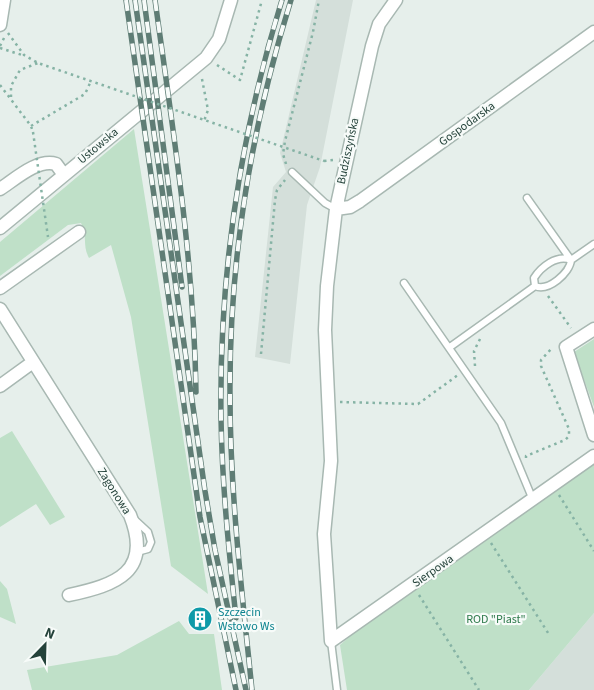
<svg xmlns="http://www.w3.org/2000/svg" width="594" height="690" viewBox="0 0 594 690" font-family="'Source Sans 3',sans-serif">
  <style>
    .built { fill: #d4dfda }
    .green { fill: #bfe0c8 }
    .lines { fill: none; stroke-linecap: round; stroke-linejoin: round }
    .service-casing { stroke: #a8b8b2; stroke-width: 9 }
    .minor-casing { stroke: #a8b8b2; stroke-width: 15 }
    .path { stroke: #86b3a5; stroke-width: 2.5; stroke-dasharray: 2.5 4; stroke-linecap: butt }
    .service { stroke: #fff; stroke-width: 6 }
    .minor { stroke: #fff; stroke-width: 12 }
    .rail-casing { stroke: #5f7d75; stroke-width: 5.5 }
    .rail { stroke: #f7fbf9; stroke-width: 4; stroke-dasharray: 11; stroke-linecap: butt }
    .path-bridge { stroke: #86b3a5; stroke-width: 2.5; stroke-dasharray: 2.5 4; stroke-linecap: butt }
    .labels { text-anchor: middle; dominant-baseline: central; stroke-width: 4.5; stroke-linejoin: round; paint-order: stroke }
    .street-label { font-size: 12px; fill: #24423a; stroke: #f7fbf9 }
    .culture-label { font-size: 12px; fill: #0d838f; stroke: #f7fbf9; text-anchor: start }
    .park-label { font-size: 12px; fill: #2d7a4b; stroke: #f7fbf9 }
  </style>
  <rect width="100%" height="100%" fill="#e6efeb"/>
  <!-- built -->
  <path class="built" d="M 316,0 L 353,0 L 320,167 L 307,205 L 290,364 L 255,357 L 273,187 L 286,172 L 280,153 Z
    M 594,613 L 594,690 L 529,690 Z"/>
  <!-- green -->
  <path class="green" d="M 134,129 L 208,594 L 171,566 L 131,317 L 111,245 L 89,258 C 82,245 88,237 81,223 L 68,225 L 0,276 L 0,242 Z
    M 594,339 L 594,407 L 574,352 Z
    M 12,431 L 65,517 L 50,525 L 36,504 L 0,527 L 0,438 Z
    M 594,464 L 594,613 L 529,690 L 347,690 L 340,645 L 357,630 Z
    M 0,581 L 7,589 L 16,624 L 0,617 Z
    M 179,621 L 189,634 L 214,634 L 222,690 L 32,690 L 27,670 L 117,655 Z"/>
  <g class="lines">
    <defs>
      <path id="service" d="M 292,172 L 325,203 L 336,209
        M 527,198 L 571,260
        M 404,283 L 501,423 L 533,500
        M 535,286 C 548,292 570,273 571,260 L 594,244
        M 535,286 L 534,278 C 541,267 557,254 571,260
        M 450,347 L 535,286
        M 134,519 L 148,532 L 151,542 L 148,549 L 137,552
        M 331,641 L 337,690"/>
      <path id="minor" d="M 0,25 L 4,0
        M 0,189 C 14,180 38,158 56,164 L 64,175
        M 336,209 L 350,207 L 360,201 L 594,32
        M 0,228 L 206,58 L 219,39 L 231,0
        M 0,288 L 79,232
        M 0,309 L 130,515 C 153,572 116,585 69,595
        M 594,329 L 566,347 L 594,435
        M 0,386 L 33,362
        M 331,641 L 324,534 L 331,461 L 325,330 L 327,286 L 336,209 L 372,46 L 379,24 L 396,0
        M 331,641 L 594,456"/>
    </defs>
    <!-- service casing -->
    <use href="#service" class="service-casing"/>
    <!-- minor casing -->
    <use href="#minor" class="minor-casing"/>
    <!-- path -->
    <path class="path" d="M 8,33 L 24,55 L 38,63 L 114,89
      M 0,46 L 5,36
      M 0,48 L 22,55
      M 217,65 L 240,80 L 262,0
      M 202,79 L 208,110 L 204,121
      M 0,85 L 31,126 L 33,132
      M 11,97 L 11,86 L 20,70 L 38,63
      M 31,126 L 85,94 L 91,81
      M 324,161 L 334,160
      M 286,164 L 283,154 L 285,141 L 313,32 L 319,0
      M 548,296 L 571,328
      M 261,354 L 275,200 L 277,190 L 285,180
      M 475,366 L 474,351 L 481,337
      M 340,402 L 418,404 L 458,375
      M 526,458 L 526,456 L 565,440 L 569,436 L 569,429 L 541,366 L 541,360 L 553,347
      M 559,495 L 594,551
      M 491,543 L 550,636
      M 419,595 L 479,690"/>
    <!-- service -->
    <use href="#service" class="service"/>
    <!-- minor -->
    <use href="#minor" class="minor"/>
    <defs>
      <path id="rail" d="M 126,0 L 200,517 L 236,690
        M 135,0 L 205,491 L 215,550 L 246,690
        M 144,0 L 182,287
        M 155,0 C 173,131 194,260 196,392
        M 236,618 C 229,552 222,485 221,418 C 219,277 240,135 282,0
        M 252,690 C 242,592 230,494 230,395 C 229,262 251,128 291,0"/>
    </defs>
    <!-- rail casing -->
    <use href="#rail" class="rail-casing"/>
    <!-- rail -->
    <use href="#rail" class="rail"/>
    <!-- path-bridge -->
    <path class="path-bridge" d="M 114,89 L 324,161
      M 33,132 L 48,237"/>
  </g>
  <!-- icons -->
  <defs>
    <symbol id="building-disc" viewBox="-11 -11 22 22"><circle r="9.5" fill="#0f9aa8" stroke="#f7fbf9"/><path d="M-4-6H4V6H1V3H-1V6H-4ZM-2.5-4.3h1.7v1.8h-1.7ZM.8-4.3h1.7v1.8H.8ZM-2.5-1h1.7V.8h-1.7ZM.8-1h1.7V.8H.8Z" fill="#fff"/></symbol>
  </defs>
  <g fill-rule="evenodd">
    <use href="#building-disc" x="186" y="605" width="28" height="28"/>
  </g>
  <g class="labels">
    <!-- street labels -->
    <g class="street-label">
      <text transform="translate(467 124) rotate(-36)">Gospodarska</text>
      <text transform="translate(98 146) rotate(-40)">Ustowska</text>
      <text transform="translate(348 151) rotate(-78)">Budziszyńska</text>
      <text transform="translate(114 491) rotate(58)">Zagonowa</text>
      <text transform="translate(433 571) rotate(-35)">Sierpowa</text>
    </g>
    <!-- culture labels -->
    <g class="culture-label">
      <text x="218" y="612">Szczecin<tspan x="218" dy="14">Wstowo Ws</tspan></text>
    </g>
    <!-- park labels -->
    <g class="park-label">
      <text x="496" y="619">ROD "Piast"</text>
    </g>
  </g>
  <!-- north arrow -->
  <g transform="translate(45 645) rotate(23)" stroke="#f7fbf9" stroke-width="4" paint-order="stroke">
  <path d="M0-4L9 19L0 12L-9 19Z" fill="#24423a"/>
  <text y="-8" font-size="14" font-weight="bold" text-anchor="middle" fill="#24423a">N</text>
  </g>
</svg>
